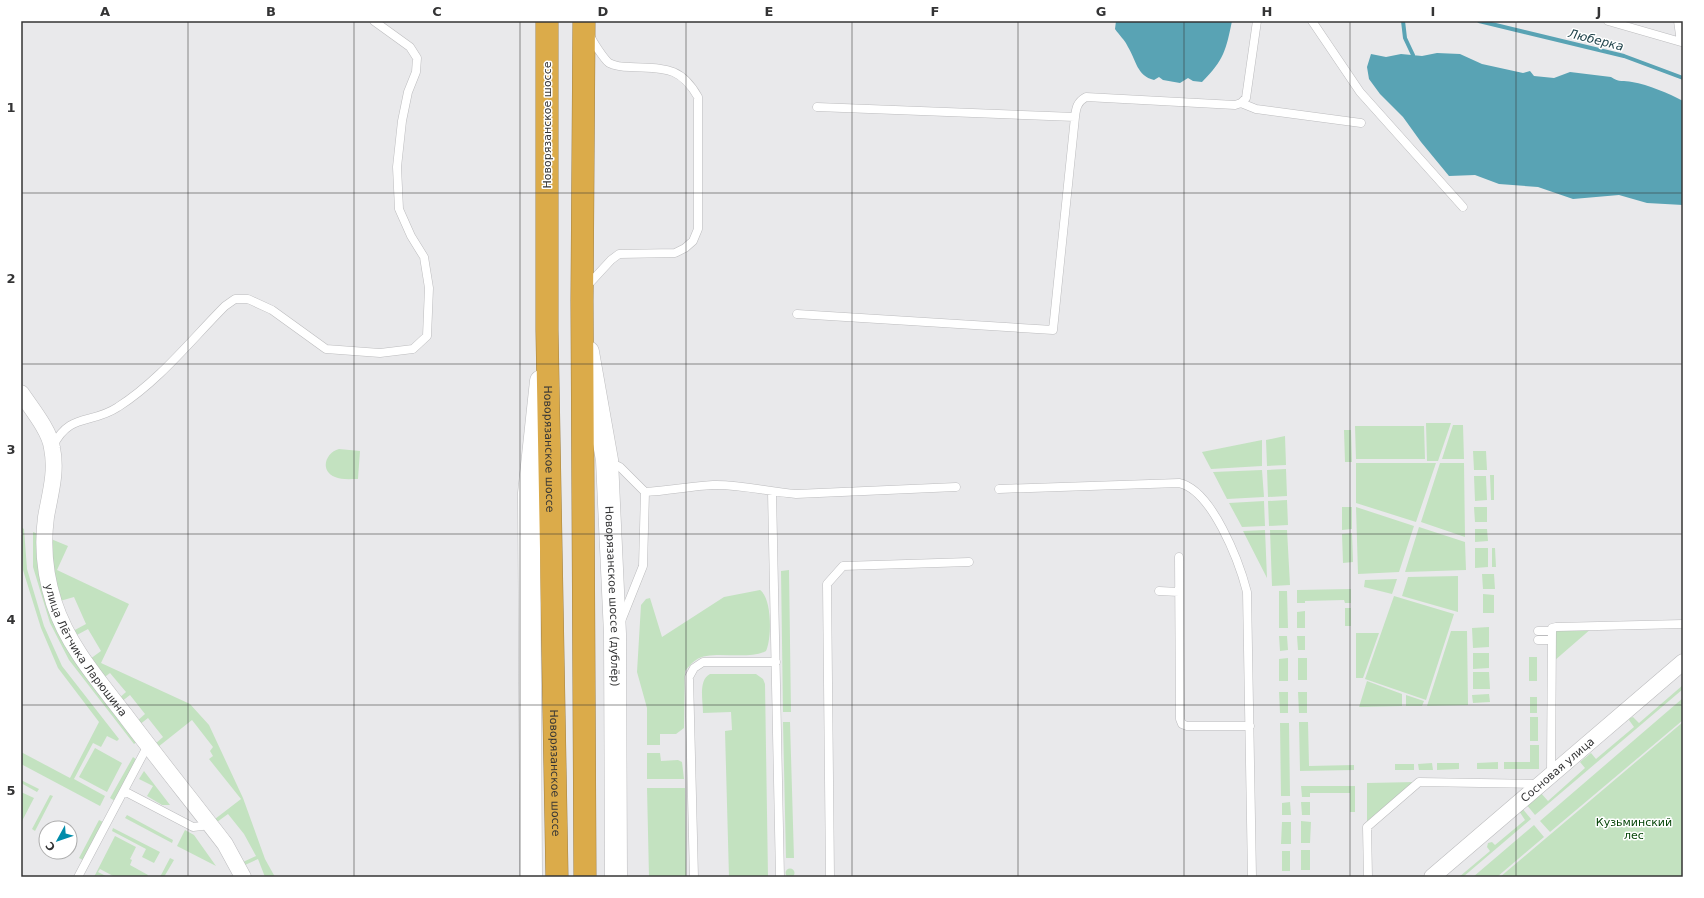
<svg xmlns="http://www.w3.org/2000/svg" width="1704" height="898" viewBox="0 0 1704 898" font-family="'DejaVu Sans',sans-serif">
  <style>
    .green { fill: #c3e2c0 }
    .water { fill: #59a3b4 }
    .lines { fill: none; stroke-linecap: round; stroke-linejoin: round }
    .stream { stroke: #59a3b4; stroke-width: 4 }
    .lane-casing { stroke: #bcbcbe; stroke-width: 9 }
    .street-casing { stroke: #bcbcbe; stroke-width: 17 }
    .secondary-casing { stroke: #bcbcbe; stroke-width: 23 }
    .highway-casing { stroke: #a18143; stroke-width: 23 }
    .lane { stroke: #fff; stroke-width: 8 }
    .street { stroke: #fff; stroke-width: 16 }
    .secondary { stroke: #fff; stroke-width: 22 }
    .highway { stroke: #dbab4a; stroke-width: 22 }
    .grid { fill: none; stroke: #343435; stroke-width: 1; stroke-opacity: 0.55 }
    .labels { text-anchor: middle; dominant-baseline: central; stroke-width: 3; stroke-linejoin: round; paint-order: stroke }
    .street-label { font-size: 11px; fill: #343435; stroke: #fff }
    .park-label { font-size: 11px; fill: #064508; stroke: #fff }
    .water-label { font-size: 12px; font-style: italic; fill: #1b3f47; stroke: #fff }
    .neatline { fill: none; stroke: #343435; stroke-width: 1.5 }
    .grid-label { font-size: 13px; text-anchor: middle; font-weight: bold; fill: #343435 }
  </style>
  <rect width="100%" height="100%" fill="#e9e9eb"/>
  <!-- green -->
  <path class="green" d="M 1426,423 L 1451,423 L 1438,461 L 1427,461 Z
    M 1453,425 L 1463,425 L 1464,459 L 1442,459 Z
    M 1355,426 L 1424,426 L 1425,459 L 1356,459 Z
    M 1344,430 L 1351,430 L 1352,462 L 1345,462 Z
    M 1285,436 L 1286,465 L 1267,466 L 1266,440 Z
    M 1262,440 L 1262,466 L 1211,469 L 1202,452 Z
    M 339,449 L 360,451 L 358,479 C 351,479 341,480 335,477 C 319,471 326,452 339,449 Z
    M 1473,451 L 1486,451 L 1487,470 L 1474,470 Z
    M 1356,463 L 1436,463 L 1416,522 L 1356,503 Z
    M 1440,463 L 1464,463 L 1465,537 L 1421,522 Z
    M 1286,469 L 1287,496 L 1268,497 L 1267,470 Z
    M 1262,470 L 1264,497 L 1227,499 L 1213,472 Z
    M 1490,475 L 1494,475 L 1494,500 L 1491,500 Z
    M 1474,476 L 1486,476 L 1487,500 L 1475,501 Z
    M 1287,500 L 1288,525 L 1269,526 L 1268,501 Z
    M 1264,501 L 1265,526 L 1242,527 L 1229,503 Z
    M 1342,507 L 1352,507 L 1352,529 L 1342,530 Z
    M 1356,507 L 1414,526 L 1399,572 L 1358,574 Z
    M 1474,507 L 1487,507 L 1487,522 L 1475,522 Z
    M 21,527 L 24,529 L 27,569 L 44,626 L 62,666 L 119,739 L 117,741 L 107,736 L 101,747 L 93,743 L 74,779 L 105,796 L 100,806 L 21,764 L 21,752 L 70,778 L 99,722 L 58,668 L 41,628 L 23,570 Z
    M 1419,527 L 1465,542 L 1466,570 L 1405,572 Z
    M 1475,529 L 1487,529 L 1488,541 L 1475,542 Z
    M 1265,530 L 1267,578 L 1243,531 Z
    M 1270,530 L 1287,530 L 1290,585 L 1272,586 Z
    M 33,532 L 38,534 L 42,580 L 138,741 L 134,744 L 69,660 L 50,623 L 33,567 Z
    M 1352,533 L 1353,562 L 1343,563 L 1342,534 Z
    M 51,539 L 68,546 L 57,570 L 129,604 L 101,663 L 190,704 L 209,725 L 243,798 L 265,859 L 275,877 L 265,877 L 258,859 L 245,865 L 243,862 L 256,856 L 244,834 L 228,814 L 217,822 L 215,819 L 241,799 L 209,759 L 213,756 L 210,751 L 213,747 L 192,720 L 158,747 L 155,744 L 163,737 L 148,718 L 139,725 L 137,721 L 145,714 L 130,695 L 121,702 L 118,699 L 126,692 L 110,673 L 102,679 L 90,659 L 101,651 L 88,629 L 75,636 L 73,631 L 86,624 L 74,597 L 60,601 L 52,570 Z
    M 1475,548 L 1488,548 L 1488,567 L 1475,568 Z
    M 1492,548 L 1495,548 L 1496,567 L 1492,567 Z
    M 789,570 L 791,712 L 783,712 L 781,571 Z
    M 1482,574 L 1494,574 L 1495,589 L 1483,589 Z
    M 1458,576 L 1458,612 L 1402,596 L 1408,577 Z
    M 1397,579 L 1392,594 L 1364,587 L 1365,580 Z
    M 1351,589 L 1351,603 L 1345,603 L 1344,600 L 1305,601 L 1305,603 L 1297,603 L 1297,590 Z
    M 760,590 C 772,598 772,638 766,651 C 746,661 711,649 696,660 C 692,662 688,668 685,671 L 684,728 L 676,734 L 660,734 L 660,745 L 647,745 L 647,708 L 637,672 L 641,605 L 646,599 L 650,598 L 662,637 L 724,597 Z
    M 1279,591 L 1287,591 L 1288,628 L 1279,628 Z
    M 1483,594 L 1494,595 L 1494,613 L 1483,613 Z
    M 1394,596 L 1454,614 L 1426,700 L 1365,679 Z
    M 1345,608 L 1351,608 L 1351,626 L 1345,626 Z
    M 1305,611 L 1305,628 L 1297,628 L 1297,612 Z
    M 1489,627 L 1489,647 L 1473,648 L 1472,628 Z
    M 1592,628 L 1554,661 L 1553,630 Z
    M 1451,631 L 1467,631 L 1468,705 L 1427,706 Z
    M 1356,633 L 1379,633 L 1363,678 L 1356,678 Z
    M 1279,636 L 1287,636 L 1288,650 L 1280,651 Z
    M 1297,636 L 1305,636 L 1305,650 L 1298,650 Z
    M 1473,653 L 1489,653 L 1489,668 L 1473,669 Z
    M 1529,657 L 1537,657 L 1537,681 L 1529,681 Z
    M 1288,658 L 1288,681 L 1279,681 L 1279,659 Z
    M 1298,658 L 1307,658 L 1307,680 L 1298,680 Z
    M 1473,672 L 1489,672 L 1490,689 L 1473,689 Z
    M 710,674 L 756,674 L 763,679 L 765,684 L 768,877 L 729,877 L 725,731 L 732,730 L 731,712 L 703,713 C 703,701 698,680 710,674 Z
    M 1367,681 L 1402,694 L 1402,706 L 1359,707 Z
    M 1683,685 L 1683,689 L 1535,815 L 1526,804 L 1540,792 L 1548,801 L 1585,768 L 1580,762 L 1591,753 L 1596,759 L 1634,727 L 1629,720 L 1630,718 L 1633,717 L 1639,723 Z
    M 1279,692 L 1288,692 L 1288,713 L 1280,713 Z
    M 1298,692 L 1307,692 L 1307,713 L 1299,713 Z
    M 1489,694 L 1490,702 L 1473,703 L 1472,695 Z
    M 1406,695 L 1424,701 L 1422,706 L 1406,706 Z
    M 1530,697 L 1537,697 L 1537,713 L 1530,713 Z
    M 1683,698 L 1683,720 L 1550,832 L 1540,821 Z
    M 1530,717 L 1538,717 L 1538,741 L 1530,741 Z
    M 783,722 L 790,722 L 794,858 L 786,858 Z
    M 1299,722 L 1308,722 L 1309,766 L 1354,765 L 1354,770 L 1300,771 Z
    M 1683,722 L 1683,877 L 1500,877 Z
    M 1280,723 L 1289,723 L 1290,796 L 1281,796 Z
    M 1530,745 L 1539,745 L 1539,769 L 1504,769 L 1504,762 L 1530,762 Z
    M 95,748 L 122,763 L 107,792 L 79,777 Z
    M 647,753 L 660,753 L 661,761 L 678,760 L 682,762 L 684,779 L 647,779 Z
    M 133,757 L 137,760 L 115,801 L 110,798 Z
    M 1498,762 L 1498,769 L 1477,769 L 1477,763 Z
    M 1432,763 L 1433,770 L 1419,770 L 1418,764 Z
    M 1437,763 L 1459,763 L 1459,769 L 1437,770 Z
    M 1395,764 L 1414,764 L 1414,770 L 1395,770 Z
    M 144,771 L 170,805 L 162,805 L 147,796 L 153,786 L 139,779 Z
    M 21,780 L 39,789 L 37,792 L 21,783 Z
    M 1416,782 L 1367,824 L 1367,783 Z
    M 1301,786 L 1355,786 L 1355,812 L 1350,812 L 1350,793 L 1310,793 L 1310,797 L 1302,797 Z
    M 647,788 L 685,788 L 686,877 L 649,877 Z
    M 21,792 L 34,798 L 21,823 Z
    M 50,795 L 53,796 L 35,831 L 32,829 Z
    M 1290,802 L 1291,815 L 1282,815 L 1282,803 Z
    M 1301,802 L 1310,802 L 1310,815 L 1302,815 Z
    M 1522,808 L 1531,819 L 1463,877 L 1459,877 L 1490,851 L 1487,847 L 1488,843 L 1492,842 L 1495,845 L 1525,820 L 1519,811 Z
    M 127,815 L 173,840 L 172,843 L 125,818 Z
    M 99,820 L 103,822 L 83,860 L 79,858 Z
    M 1301,821 L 1311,822 L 1310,843 L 1301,843 Z
    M 1282,822 L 1291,822 L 1291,844 L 1281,844 Z
    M 1534,825 L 1544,837 L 1497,877 L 1473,877 Z
    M 113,828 L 160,852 L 154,863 L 142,857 L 146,849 L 112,831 Z
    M 185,830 L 194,835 L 216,866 L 177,846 Z
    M 115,836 L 136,847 L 130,859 L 132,860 L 130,865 L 148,875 L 147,877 L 115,877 L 100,869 L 98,872 L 108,877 L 97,875 L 94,877 Z
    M 1301,850 L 1310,850 L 1310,870 L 1301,870 Z
    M 1282,851 L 1290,851 L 1290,871 L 1282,871 Z
    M 170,858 L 174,860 L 164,877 L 160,877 Z
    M785.5 873a4.5 4.5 0 1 1 9 0a4.5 4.5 0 1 1-9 0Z"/>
  <!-- water -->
  <path class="water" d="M 1116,21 L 1232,21 C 1226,50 1224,60 1202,82 L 1193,81 L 1188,78 L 1180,83 L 1163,80 L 1159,77 L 1154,80 C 1137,76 1136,60 1128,47 C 1125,40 1119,35 1115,29 Z
    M 1437,53 L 1460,54 L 1482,64 L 1523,73 L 1530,71 L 1534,76 L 1554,78 L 1570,72 L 1611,77 C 1619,83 1624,80 1632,82 C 1649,85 1668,93 1683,101 L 1683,205 L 1647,203 L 1619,195 L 1573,199 L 1538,187 L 1499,184 L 1475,175 L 1449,176 L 1421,142 L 1403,117 L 1380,94 L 1369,79 L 1367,67 L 1371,54 L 1386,57 L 1401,54 L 1422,56 Z"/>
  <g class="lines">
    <!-- stream -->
    <path class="stream" d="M 1403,21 L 1405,38 L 1413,55
      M 1479,21 L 1624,56 L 1683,78"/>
    <defs>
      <path id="lane" d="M 1312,21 L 1360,92 L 1463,207
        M 1608,21 L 1681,42 L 1678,21
        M 1241,103 L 1256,109 L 1361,123
        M 817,107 L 1075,117
        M 587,286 L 611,260 L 619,254 L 675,253 L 685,248 L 693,241 L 698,229 L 698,97 C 680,65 663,69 630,67 C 624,67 615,66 609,63 C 604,59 592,41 590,35
        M 797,314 L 1053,330 L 1075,117 C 1076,108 1077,102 1086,97 L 1235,105 L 1241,103 L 1246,98 L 1257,21
        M 53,446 C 70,412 91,425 118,407 C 159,381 191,340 225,306 L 235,299 L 248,299 L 272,310 L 326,349 L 380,353 L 413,349 L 427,336 L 429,288 L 424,257 L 411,236 L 399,209 L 397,167 L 402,121 L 408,92 L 416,72 L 417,58 L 410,47 L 374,21
        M 610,462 L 620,467 L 645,492 C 668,491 690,486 713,485 C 741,484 768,492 796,494 L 956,487
        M 999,489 L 1179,483 C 1212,490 1239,561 1247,592 L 1252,877
        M 772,492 L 780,877
        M 1179,557 L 1180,719 L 1182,724 L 1187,726 L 1250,726
        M 1159,591 L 1179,592
        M 621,621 L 643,566 L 645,492
        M 1538,631 L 1551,631
        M 1538,640 L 1551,640
        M 1551,775 L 1552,628 L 1556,627 L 1683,624
        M 124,791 L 193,827 L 211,825
        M 78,877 L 148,745
        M 694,877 L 689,677 L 694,668 L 703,662 L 776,662
        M 830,877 L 827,584 L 843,566 L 969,562
        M 1368,877 L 1367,827 L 1419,782 L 1538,784"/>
      <g id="street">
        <path id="s1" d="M 21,393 C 31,408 50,431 52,448 C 57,472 50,494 46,517 C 42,547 45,575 54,603 C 68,646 98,680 125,715 C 158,759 192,801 225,844 L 243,877"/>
        <path id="s2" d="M 1432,877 L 1683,662"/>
      </g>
      <g id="secondary">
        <path id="s3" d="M 588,352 L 607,460 L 615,634 L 616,877"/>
        <path d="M 531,877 L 529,493 L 541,381"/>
      </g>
      <g id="highway">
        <path id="s4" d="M 547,21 L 547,330 L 557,877"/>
        <path d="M 584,21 L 582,301 L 585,877"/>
      </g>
    </defs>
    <!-- lane casing -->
    <use href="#lane" class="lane-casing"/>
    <!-- street casing -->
    <use href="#street" class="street-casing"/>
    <!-- secondary casing -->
    <use href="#secondary" class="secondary-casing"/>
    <!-- highway casing -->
    <use href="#highway" class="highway-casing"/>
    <!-- lane -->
    <use href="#lane" class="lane"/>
    <!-- street -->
    <use href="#street" class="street"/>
    <!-- secondary -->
    <use href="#secondary" class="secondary"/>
    <!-- highway -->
    <use href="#highway" class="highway"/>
  </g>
  <!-- grid -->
  <path class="grid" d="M 188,21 L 188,877M 354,21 L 354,877M 520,21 L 520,877M 686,21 L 686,877M 852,21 L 852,877M 1018,21 L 1018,877M 1184,21 L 1184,877M 1350,21 L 1350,877M 1516,21 L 1516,877M 21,193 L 1683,193M 21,364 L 1683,364M 21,534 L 1683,534M 21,705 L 1683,705"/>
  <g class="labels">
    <!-- street labels -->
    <g class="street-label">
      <text transform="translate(547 125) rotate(-90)">Новорязанское шоссе</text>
      <text stroke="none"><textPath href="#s4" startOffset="428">Новорязанское шоссе</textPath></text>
      <text stroke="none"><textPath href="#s3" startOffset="246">Новорязанское шоссе (дублёр)</textPath></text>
      <text stroke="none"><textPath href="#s1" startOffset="277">улица Лётчика Ларюшина</textPath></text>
      <text stroke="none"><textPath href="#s2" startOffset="165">Сосновая улица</textPath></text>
      <text stroke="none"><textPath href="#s4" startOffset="752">Новорязанское шоссе</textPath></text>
    </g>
    <!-- park labels -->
    <g class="park-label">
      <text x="1634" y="822">Кузьминский<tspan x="1634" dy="13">лес</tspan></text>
    </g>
    <!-- water labels -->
    <g class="water-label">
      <text transform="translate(1596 40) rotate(14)">Люберка</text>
    </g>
  </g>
  <!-- border -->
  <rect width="1704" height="898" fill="none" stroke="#ffffff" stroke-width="44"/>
  <!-- north arrow -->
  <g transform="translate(58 840) rotate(230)"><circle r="19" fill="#ffffff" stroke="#aeaeae"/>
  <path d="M0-3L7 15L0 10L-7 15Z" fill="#018caa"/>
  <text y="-6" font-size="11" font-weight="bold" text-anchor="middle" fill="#343435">С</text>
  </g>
  <rect x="22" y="22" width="1660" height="854" class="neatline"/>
  <g class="grid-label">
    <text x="105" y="16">A</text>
    <text x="271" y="16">B</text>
    <text x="437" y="16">C</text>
    <text x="603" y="16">D</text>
    <text x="769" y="16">E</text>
    <text x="935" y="16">F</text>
    <text x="1101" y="16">G</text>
    <text x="1267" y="16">H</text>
    <text x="1433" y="16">I</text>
    <text x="1599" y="16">J</text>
    <text x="11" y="112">1</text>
    <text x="11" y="283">2</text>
    <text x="11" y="454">3</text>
    <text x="11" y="624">4</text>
    <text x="11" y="795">5</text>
  </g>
</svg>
